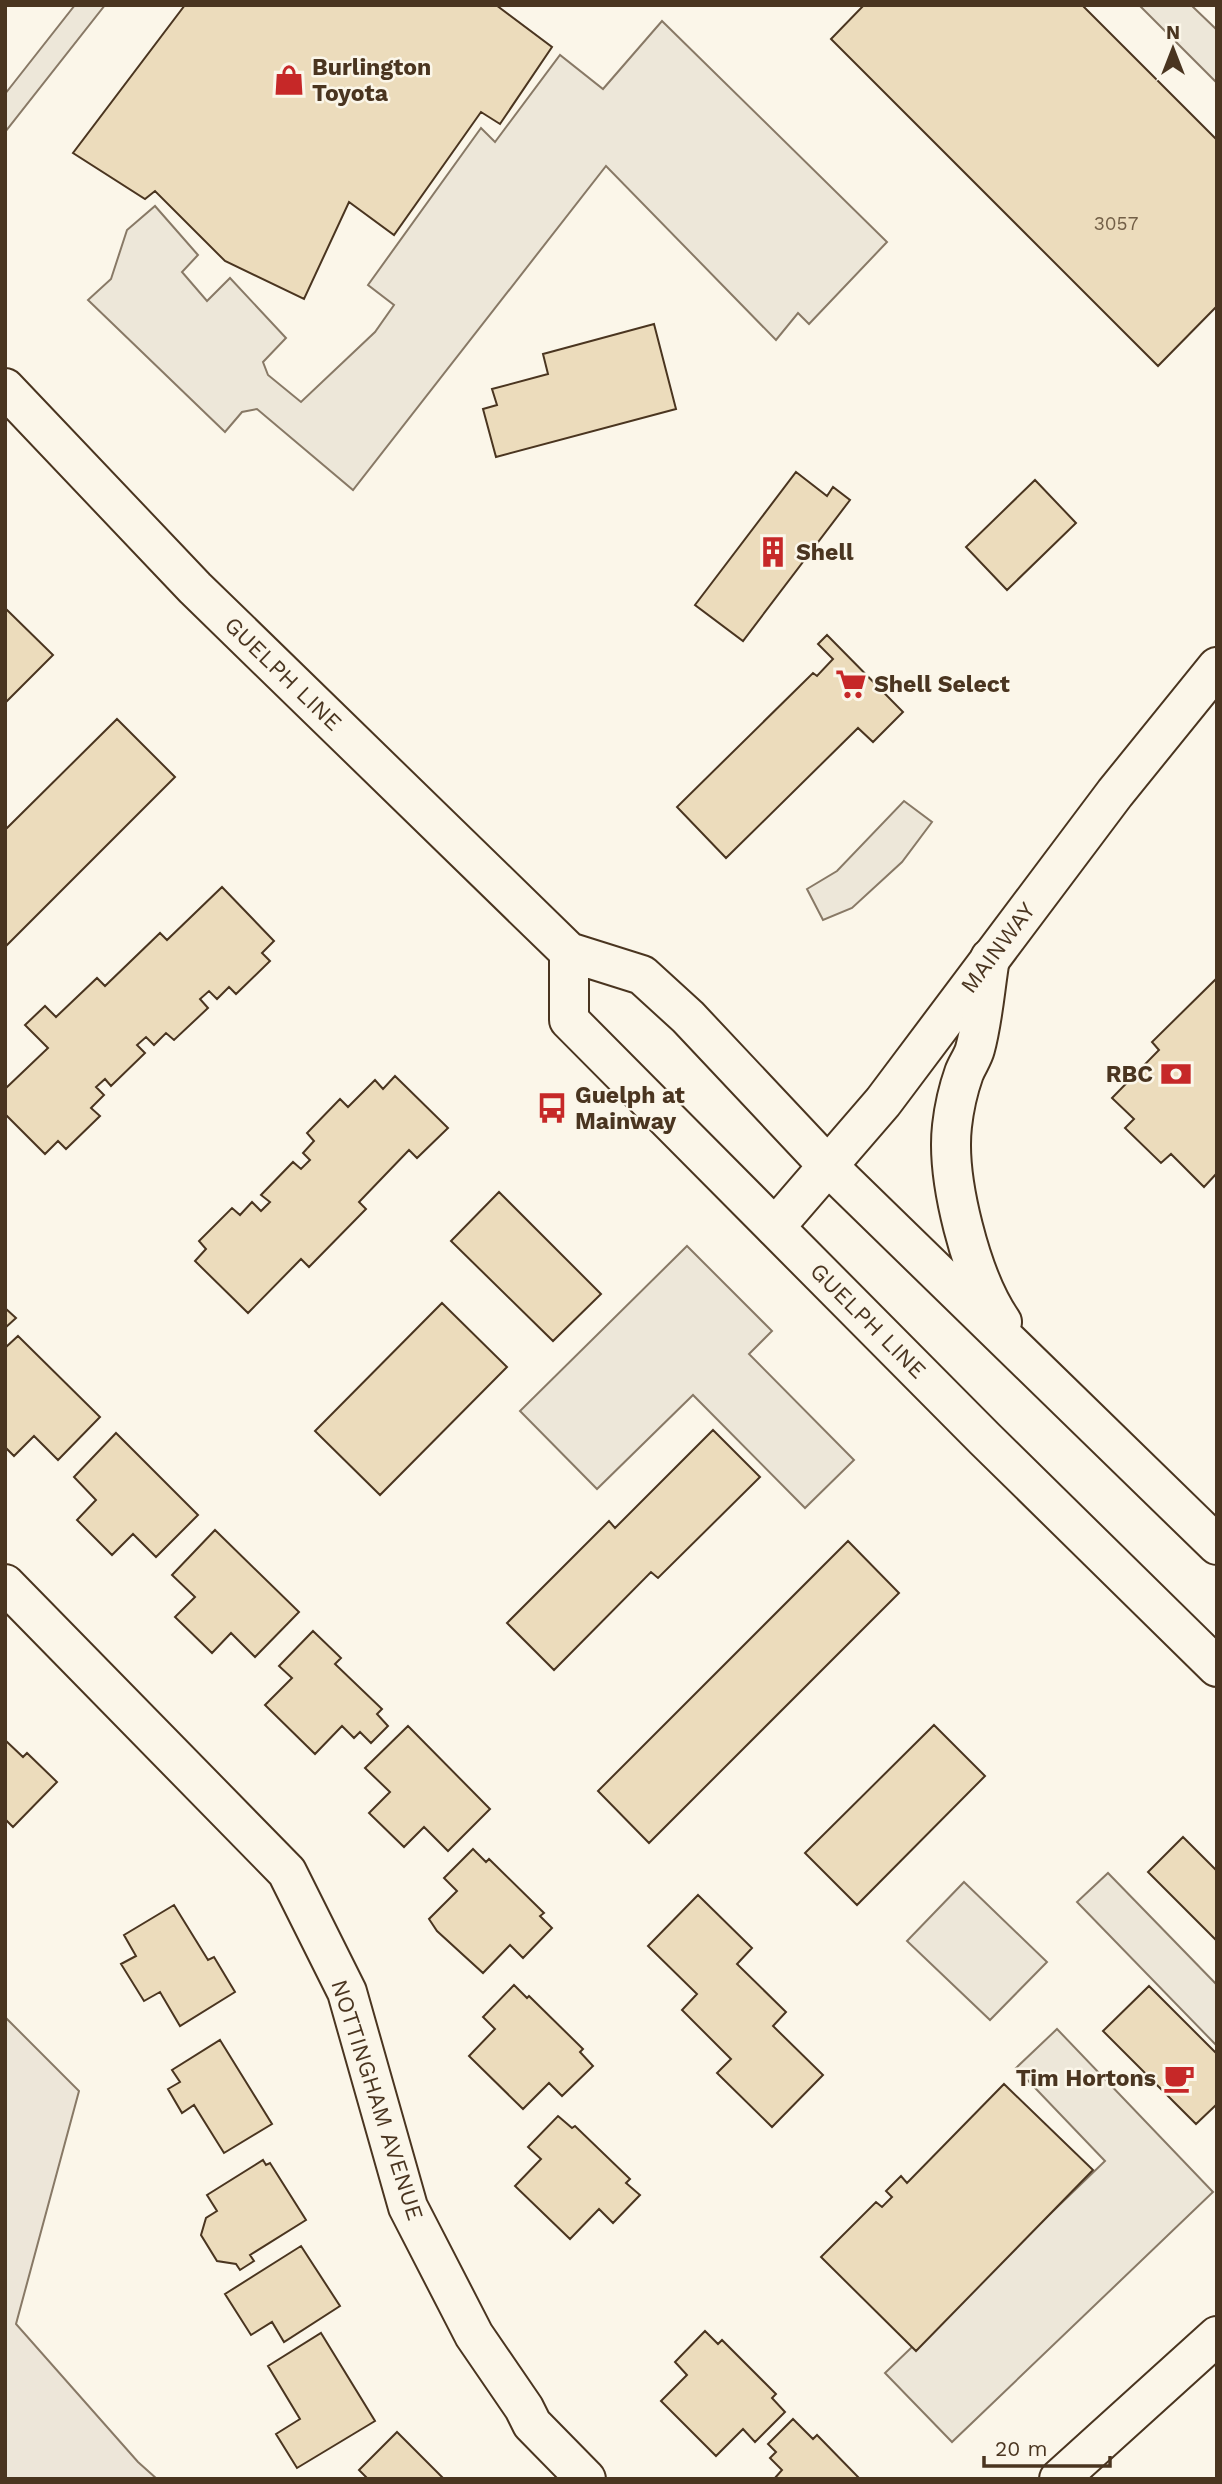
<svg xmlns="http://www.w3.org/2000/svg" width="1222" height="2484" viewBox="0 0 1222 2484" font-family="'Work Sans',sans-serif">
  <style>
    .green { fill: #ede6d9; stroke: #887966; stroke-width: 2 }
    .parking { fill: #ede7d9; stroke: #887966; stroke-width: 2 }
    .building { fill: #ecdcbc; stroke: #4a3520; stroke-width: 2 }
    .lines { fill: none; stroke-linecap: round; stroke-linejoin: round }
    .minor-casing { stroke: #4a3520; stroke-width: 42 }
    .tertiary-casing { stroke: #4a3520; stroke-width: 42 }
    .secondary-casing { stroke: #4a3520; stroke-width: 42 }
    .minor { stroke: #fbf6e9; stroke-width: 38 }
    .tertiary { stroke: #fbf6e9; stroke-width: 38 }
    .secondary { stroke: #fbf6e9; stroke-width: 38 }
    .labels { text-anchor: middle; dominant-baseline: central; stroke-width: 5; stroke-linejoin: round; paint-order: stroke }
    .number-label { font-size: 19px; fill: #725f47 }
    .poi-label { font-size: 23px; font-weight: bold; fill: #4a3520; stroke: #fbf6e9; text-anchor: start }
    .street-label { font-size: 23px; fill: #4a3520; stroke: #fbf6e9 }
  </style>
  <rect width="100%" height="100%" fill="#fbf6e9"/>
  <!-- green -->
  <path class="green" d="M 5,2017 L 79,2091 L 16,2324 L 138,2462 L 157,2479 L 5,2479 Z"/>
  <!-- parking -->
  <path class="parking" d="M 75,5 L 105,5 L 5,132 L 5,94 Z
    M 1139,5 L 1191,5 L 1217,30 L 1217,83 Z
    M 662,21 L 887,242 L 809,324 L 798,313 L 776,340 L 606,166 L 353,490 L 257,409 L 242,412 L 225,432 L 88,300 L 111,279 L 127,230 L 155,206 L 198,255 L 182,272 L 207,301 L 230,278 L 286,338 L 263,362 L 268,375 L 301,402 L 375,332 L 394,305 L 368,285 L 481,128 L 495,142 L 560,55 L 603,89 Z
    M 904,801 L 932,822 L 902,862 L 852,908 L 823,920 L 807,889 L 837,871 Z
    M 687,1246 L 772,1331 L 749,1354 L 854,1460 L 805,1508 L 693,1395 L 597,1489 L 520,1411 Z
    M 1108,1873 L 1217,1985 L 1217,2046 L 1077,1902 Z
    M 964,1882 L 1047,1962 L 990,2020 L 907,1941 Z
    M 1057,2029 L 1213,2192 L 952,2442 L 885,2373 L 1105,2161 L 1016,2068 Z"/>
  <!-- building -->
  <path class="building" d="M 185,5 L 496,5 L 552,47 L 500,124 L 481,112 L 394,235 L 349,202 L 304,299 L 225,261 L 155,191 L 145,199 L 73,153 Z
    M 864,5 L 1082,5 L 1217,140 L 1217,306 L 1158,366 L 831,39 Z
    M 654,324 L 676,409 L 496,457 L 483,409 L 497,405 L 492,389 L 548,374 L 543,354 Z
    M 796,472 L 827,496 L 833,487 L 850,500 L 743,641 L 695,605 Z
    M 1035,480 L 1076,523 L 1007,590 L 966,547 Z
    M 5,608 L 53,655 L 5,703 Z
    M 827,635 L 903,712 L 873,742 L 858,728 L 726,858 L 677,807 L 813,673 L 817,676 L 833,659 L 818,644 Z
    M 117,719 L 175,777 L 5,947 L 5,830 Z
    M 222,887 L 274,941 L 262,953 L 270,961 L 236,994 L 229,987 L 217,999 L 209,991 L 200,999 L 208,1008 L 174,1040 L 166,1033 L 154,1045 L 146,1037 L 137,1045 L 145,1053 L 111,1086 L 105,1079 L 96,1087 L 104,1095 L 91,1108 L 100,1116 L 66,1149 L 58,1141 L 45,1154 L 5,1114 L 5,1089 L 48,1048 L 25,1025 L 45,1006 L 56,1017 L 97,978 L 105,986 L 160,933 L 167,940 Z
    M 1217,978 L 1217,1173 L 1204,1187 L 1171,1154 L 1161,1163 L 1125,1128 L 1134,1119 L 1112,1098 L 1159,1050 L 1152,1042 Z
    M 395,1076 L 448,1128 L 417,1158 L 409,1150 L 359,1202 L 366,1209 L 309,1267 L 301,1259 L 248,1313 L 195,1261 L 206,1249 L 199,1241 L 232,1208 L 240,1215 L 252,1202 L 261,1211 L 270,1202 L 261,1195 L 293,1162 L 301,1169 L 310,1160 L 303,1153 L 314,1141 L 307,1133 L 340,1099 L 348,1107 L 375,1080 L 383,1089 Z
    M 499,1192 L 601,1294 L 553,1341 L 451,1241 Z
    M 442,1303 L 507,1367 L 380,1495 L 315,1431 Z
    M 5,1308 L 16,1318 L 5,1328 Z
    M 18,1336 L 100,1417 L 58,1460 L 34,1436 L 14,1456 L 5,1447 L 5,1348 Z
    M 713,1430 L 760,1477 L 658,1578 L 651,1572 L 554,1670 L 507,1623 L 609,1521 L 615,1528 Z
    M 116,1433 L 198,1515 L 156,1557 L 133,1534 L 112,1555 L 77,1520 L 96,1500 L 74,1477 Z
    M 215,1530 L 299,1612 L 255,1657 L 231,1633 L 212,1653 L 175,1617 L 195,1597 L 172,1575 Z
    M 848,1541 L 899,1593 L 649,1843 L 598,1791 Z
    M 313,1631 L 341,1658 L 335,1664 L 382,1709 L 377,1714 L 388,1726 L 371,1743 L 360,1732 L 354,1738 L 342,1726 L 315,1754 L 265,1705 L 292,1678 L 279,1666 Z
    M 934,1725 L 985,1776 L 857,1905 L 805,1853 Z
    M 408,1726 L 490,1809 L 448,1851 L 424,1827 L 404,1847 L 369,1813 L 390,1792 L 365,1768 Z
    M 5,1740 L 23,1757 L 27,1753 L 57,1782 L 13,1827 L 5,1819 Z
    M 1183,1837 L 1217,1871 L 1217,1941 L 1148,1872 Z
    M 473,1849 L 486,1862 L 489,1859 L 544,1913 L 540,1916 L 552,1928 L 523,1958 L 510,1945 L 483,1973 L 437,1931 L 429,1919 L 457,1891 L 444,1878 Z
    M 698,1895 L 752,1948 L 737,1964 L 786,2012 L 773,2026 L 823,2075 L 772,2127 L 717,2073 L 731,2059 L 682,2010 L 697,1994 L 648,1946 Z
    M 174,1905 L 208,1960 L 214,1957 L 235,1992 L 180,2026 L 160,1992 L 144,2001 L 121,1964 L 136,1956 L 124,1935 Z
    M 514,1985 L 527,1998 L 529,1996 L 583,2049 L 580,2052 L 593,2066 L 562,2096 L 549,2083 L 523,2109 L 469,2056 L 495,2029 L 483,2017 Z
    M 1149,1986 L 1217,2054 L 1217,2104 L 1196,2124 L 1103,2031 Z
    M 220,2040 L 272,2124 L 224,2153 L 194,2105 L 182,2113 L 168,2089 L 180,2082 L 172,2070 Z
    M 1004,2084 L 1093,2170 L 916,2351 L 821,2257 L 876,2202 L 882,2207 L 892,2197 L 886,2191 L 901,2176 L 907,2183 Z
    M 558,2116 L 572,2128 L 575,2126 L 630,2179 L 626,2183 L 640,2195 L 613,2223 L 599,2209 L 570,2239 L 515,2186 L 541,2159 L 528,2147 Z
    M 263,2160 L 266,2165 L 270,2163 L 306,2220 L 250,2255 L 254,2261 L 240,2270 L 236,2264 L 217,2261 L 201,2235 L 206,2218 L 217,2211 L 207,2195 Z
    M 301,2246 L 340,2306 L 284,2342 L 272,2322 L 251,2335 L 225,2294 Z
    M 705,2331 L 718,2344 L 722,2340 L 776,2394 L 772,2398 L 785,2412 L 755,2442 L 743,2429 L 716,2456 L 661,2401 L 687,2375 L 675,2362 Z
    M 321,2333 L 375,2421 L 297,2468 L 276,2434 L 300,2419 L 268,2366 Z
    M 793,2419 L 813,2439 L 817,2435 L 860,2479 L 774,2479 L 782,2470 L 770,2458 L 776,2452 L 768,2444 Z
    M 397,2432 L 444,2479 L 368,2479 L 359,2470 Z"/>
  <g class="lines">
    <defs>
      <path id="minor" d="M 5,1584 L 287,1872 L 347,1992 L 408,2207 L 474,2335 L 524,2408 L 532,2424 L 586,2479"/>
      <path id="tertiary" d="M 775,1227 L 883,1102 L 1115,793 L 1217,667
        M 1059,2479 L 1217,2336"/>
      <path id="secondary" d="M 5,388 L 195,588 L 569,952 L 642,975 L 688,1017 L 829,1167 L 1217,1545
        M 569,952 L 569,1020 L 985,1439 L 1217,1667
        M 990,958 C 985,988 983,1020 975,1049 C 973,1057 967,1065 964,1073 C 958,1090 954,1108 952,1126 C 946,1179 971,1277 1002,1322"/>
    </defs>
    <!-- minor casing -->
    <use href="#minor" class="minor-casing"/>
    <!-- tertiary casing -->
    <use href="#tertiary" class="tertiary-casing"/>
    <!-- secondary casing -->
    <use href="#secondary" class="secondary-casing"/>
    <!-- minor -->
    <use href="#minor" class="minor"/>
    <!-- tertiary -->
    <use href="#tertiary" class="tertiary"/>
    <!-- secondary -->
    <use href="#secondary" class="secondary"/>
  </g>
  <!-- icons -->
  <defs>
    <symbol id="shop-bare" viewBox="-9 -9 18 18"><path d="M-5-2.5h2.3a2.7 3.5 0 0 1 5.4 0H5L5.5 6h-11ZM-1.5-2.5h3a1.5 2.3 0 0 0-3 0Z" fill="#c62828" stroke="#fbf6e9" stroke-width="2.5" paint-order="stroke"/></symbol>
    <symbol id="building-bare" viewBox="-9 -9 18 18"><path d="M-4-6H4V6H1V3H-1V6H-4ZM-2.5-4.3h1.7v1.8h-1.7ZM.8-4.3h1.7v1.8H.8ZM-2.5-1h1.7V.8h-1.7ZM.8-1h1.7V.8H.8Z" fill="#c62828" stroke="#fbf6e9" stroke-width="2.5" paint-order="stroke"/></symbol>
    <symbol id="supermarket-bare" viewBox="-9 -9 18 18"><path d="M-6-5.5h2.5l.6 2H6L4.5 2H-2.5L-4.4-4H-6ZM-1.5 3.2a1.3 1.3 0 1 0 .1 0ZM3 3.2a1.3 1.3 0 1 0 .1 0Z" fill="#c62828" stroke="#fbf6e9" stroke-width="2.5" paint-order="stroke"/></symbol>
    <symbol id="bank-bare" viewBox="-9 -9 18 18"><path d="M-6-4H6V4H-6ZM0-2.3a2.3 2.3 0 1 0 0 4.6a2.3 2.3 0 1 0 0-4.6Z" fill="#c62828" stroke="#fbf6e9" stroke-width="2.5" paint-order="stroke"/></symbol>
    <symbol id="bus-bare" viewBox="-9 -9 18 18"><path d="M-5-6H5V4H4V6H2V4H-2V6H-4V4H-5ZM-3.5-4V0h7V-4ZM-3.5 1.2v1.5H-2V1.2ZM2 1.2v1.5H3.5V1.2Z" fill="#c62828" stroke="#fbf6e9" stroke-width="2.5" paint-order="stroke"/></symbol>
    <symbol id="cafe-bare" viewBox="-9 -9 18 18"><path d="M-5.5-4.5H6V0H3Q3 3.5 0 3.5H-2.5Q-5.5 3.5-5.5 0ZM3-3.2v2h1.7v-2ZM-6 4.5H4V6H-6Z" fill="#c62828" stroke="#fbf6e9" stroke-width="2.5" paint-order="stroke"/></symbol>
  </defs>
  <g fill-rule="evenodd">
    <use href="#shop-bare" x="267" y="58" width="44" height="44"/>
    <use href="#building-bare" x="751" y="530" width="44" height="44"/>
    <use href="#supermarket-bare" x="829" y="662" width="44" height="44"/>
    <use href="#bank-bare" x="1154" y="1052" width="44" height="44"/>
    <use href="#bus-bare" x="530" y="1086" width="44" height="44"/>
    <use href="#cafe-bare" x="1157" y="2056" width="44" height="44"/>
  </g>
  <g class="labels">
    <!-- number labels -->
    <g class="number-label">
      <text x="1116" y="223">3057</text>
    </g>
    <!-- poi labels -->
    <g class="poi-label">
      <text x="312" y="67">Burlington<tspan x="312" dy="26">Toyota</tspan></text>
      <text x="796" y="552">Shell</text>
      <text x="874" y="684">Shell Select</text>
      <text x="1153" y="1074" text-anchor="end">RBC</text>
      <text x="575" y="1095">Guelph at<tspan x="575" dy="26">Mainway</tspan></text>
      <text x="1156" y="2078" text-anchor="end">Tim Hortons</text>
    </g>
    <!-- street labels -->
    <g class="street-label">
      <text transform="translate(283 674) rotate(44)">GUELPH LINE</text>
      <text transform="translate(998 948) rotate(-53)">MAINWAY</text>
      <text transform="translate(868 1321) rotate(45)">GUELPH LINE</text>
      <text transform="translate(377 2100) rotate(72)">NOTTINGHAM AVENUE</text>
    </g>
  </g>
  <!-- border -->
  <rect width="1222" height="2484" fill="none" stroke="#4a3520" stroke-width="14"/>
  <!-- north arrow -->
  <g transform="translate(1173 49)" stroke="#fbf6e9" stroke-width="5" paint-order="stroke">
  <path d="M0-5L12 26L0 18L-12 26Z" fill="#4a3520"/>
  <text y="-10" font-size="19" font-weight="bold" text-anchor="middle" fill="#4a3520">N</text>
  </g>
  <!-- scale -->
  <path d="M984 2456v10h126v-10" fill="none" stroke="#4a3520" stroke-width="3.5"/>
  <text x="995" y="2456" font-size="21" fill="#4a3520" stroke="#fbf6e9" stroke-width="5" paint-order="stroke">20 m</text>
</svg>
